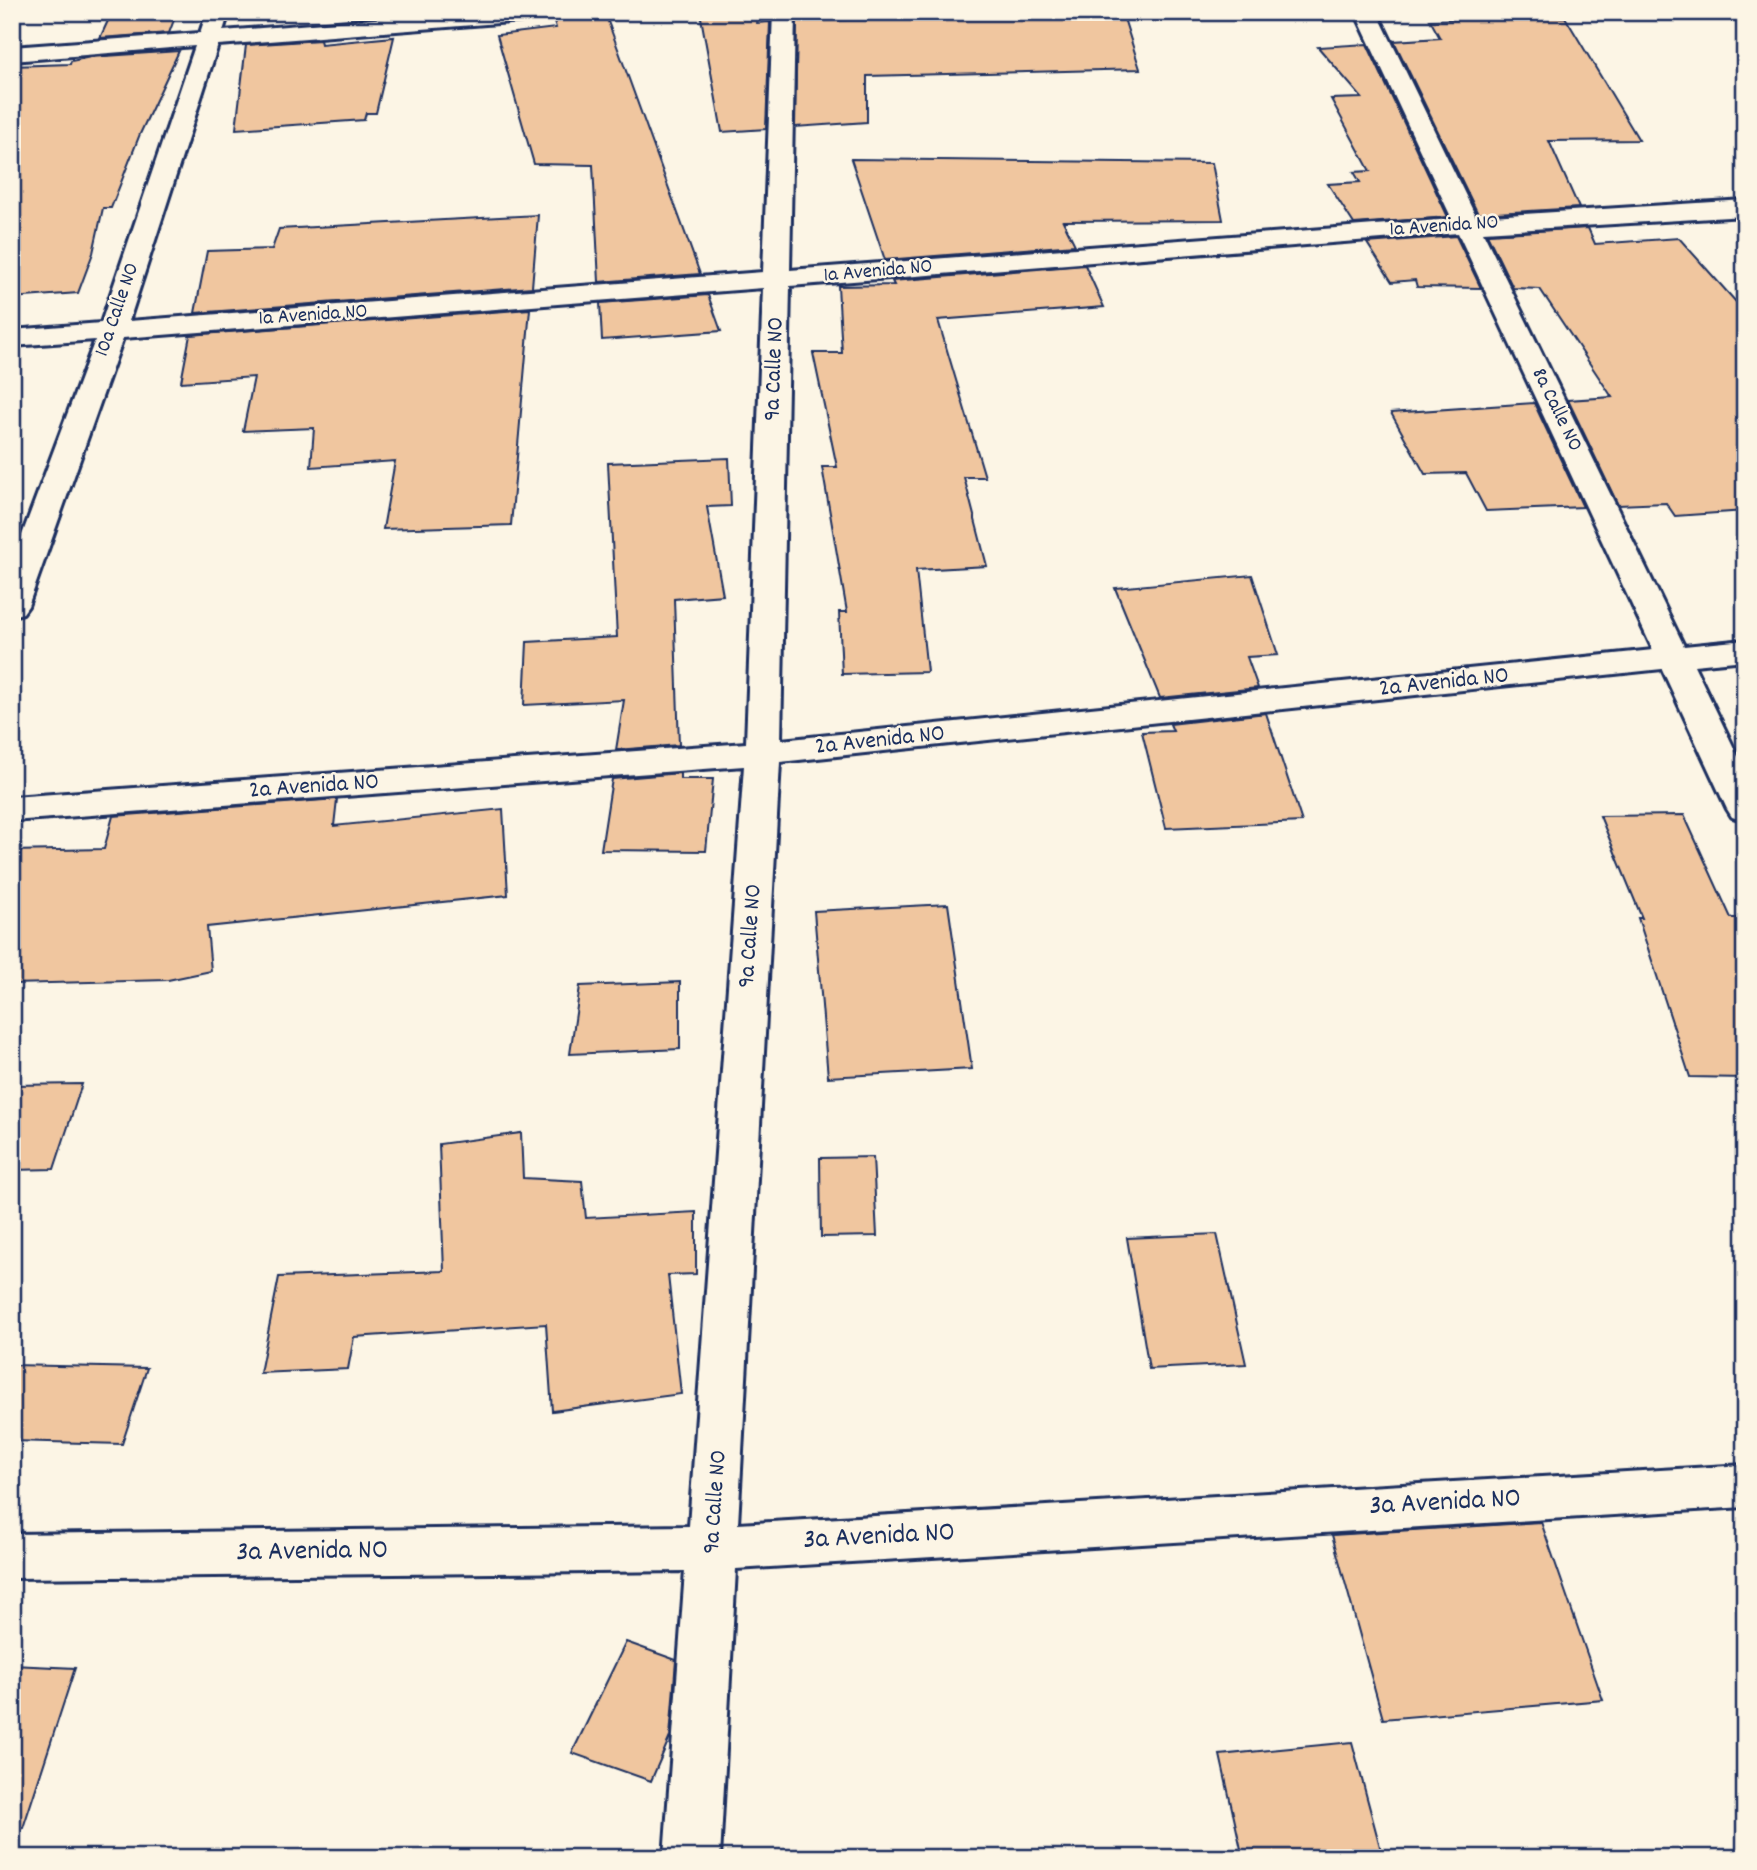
<svg xmlns="http://www.w3.org/2000/svg" width="1757" height="1870" viewBox="0 0 1757 1870" font-family="Dekko,sans-serif">
  <style>
    .building { fill: #f0c69f; stroke: #1b2f5e; stroke-width: 2 }
    .lines { fill: none; stroke-linecap: round; stroke-linejoin: round }
    .street-casing { stroke: #1b2f5e; stroke-width: 6 }
    .street { fill: #fcf5e5; fill-rule: evenodd }
    .labels { text-anchor: middle; dominant-baseline: central; stroke-width: 5; stroke-linejoin: round; paint-order: stroke }
    .far-street-label { font-size: 21px; fill: #1b2f5e; stroke: #fcf5e5 }
    .street-label { font-size: 24px; fill: #1b2f5e; stroke: #fcf5e5 }
    .near-street-label { font-size: 28px; fill: #1b2f5e; stroke: #fcf5e5 }
  </style>
  <rect width="100%" height="100%" fill="#fcf5e5"/>
  <filter id="ink" filterUnits="userSpaceOnUse"><feTurbulence type="fractalNoise" baseFrequency=".0143" numOctaves="2"/><feDisplacementMap in="SourceGraphic" scale="14" xChannelSelector="R" yChannelSelector="G"/><feConvolveMatrix kernelMatrix="1 2 1 2 8 2 1 2 1" color-interpolation-filters="sRGB"/></filter>
  <g filter="url(#ink)">
    <!-- building -->
    <path class="building" d="M 112,12 L 177,12 L 169,33 L 100,38 Z
      M 700,12 L 754,12 L 757,23 L 770,22 L 766,129 L 722,132 Z
      M 1055,12 L 1122,12 L 1140,69 L 867,76 L 867,122 L 795,127 L 797,21 L 1057,16 Z
      M 606,16 L 700,274 L 599,282 L 593,165 L 534,164 L 497,35 L 556,28 L 554,21 Z
      M 1565,17 L 1639,140 L 1549,141 L 1579,208 L 1478,214 L 1394,41 L 1440,38 L 1430,20 Z
      M 394,37 L 376,113 L 366,113 L 364,120 L 236,129 L 246,45 L 320,40 L 321,44 Z
      M 1367,44 L 1448,217 L 1354,224 L 1328,184 L 1360,182 L 1354,172 L 1370,171 L 1331,99 L 1362,98 L 1318,47 Z
      M 179,51 L 140,134 L 111,208 L 103,208 L 93,253 L 78,293 L 12,298 L 12,66 L 70,64 L 71,61 L 91,57 Z
      M 851,159 L 1212,163 L 1223,220 L 1063,221 L 1075,245 L 885,260 Z
      M 538,215 L 532,287 L 195,313 L 207,251 L 272,249 L 279,229 Z
      M 1588,228 L 1595,244 L 1679,238 L 1745,312 L 1745,511 L 1675,516 L 1666,503 L 1618,505 L 1568,400 L 1612,397 L 1540,289 L 1513,288 L 1487,234 Z
      M 1456,236 L 1481,288 L 1417,287 L 1415,280 L 1392,282 L 1367,243 Z
      M 1085,265 L 1104,307 L 938,320 L 985,477 L 964,477 L 987,566 L 916,570 L 927,672 L 842,674 L 839,612 L 847,612 L 822,467 L 837,467 L 813,353 L 842,353 L 838,286 L 894,285 L 892,281 Z
      M 708,295 L 721,331 L 602,340 L 600,303 Z
      M 530,309 L 511,525 L 383,529 L 395,461 L 311,467 L 314,428 L 243,431 L 254,377 L 181,382 L 190,335 Z
      M 1534,403 L 1583,507 L 1486,511 L 1466,473 L 1425,474 L 1391,413 Z
      M 729,458 L 731,506 L 707,507 L 723,595 L 674,599 L 679,745 L 616,750 L 624,700 L 524,705 L 527,642 L 617,637 L 608,463 Z
      M 1252,575 L 1278,655 L 1247,657 L 1258,688 L 1160,698 L 1115,588 Z
      M 1266,713 L 1302,822 L 1166,828 L 1142,732 L 1173,731 L 1170,724 Z
      M 680,773 L 680,779 L 713,779 L 706,851 L 601,850 L 612,779 Z
      M 337,799 L 334,826 L 503,809 L 508,895 L 207,927 L 211,971 L 168,980 L 12,984 L 12,851 L 104,849 L 113,816 Z
      M 1684,815 L 1731,918 L 1745,918 L 1745,1078 L 1690,1077 L 1638,918 L 1642,918 L 1600,816 Z
      M 948,904 L 972,1069 L 828,1077 L 814,911 Z
      M 680,982 L 680,1049 L 570,1054 L 580,986 Z
      M 82,1084 L 54,1169 L 12,1170 L 12,1085 Z
      M 521,1133 L 523,1178 L 582,1181 L 586,1218 L 696,1212 L 696,1274 L 668,1275 L 681,1394 L 552,1411 L 546,1324 L 354,1337 L 348,1369 L 260,1373 L 279,1277 L 444,1271 L 439,1144 Z
      M 873,1157 L 877,1236 L 821,1237 L 820,1158 Z
      M 1217,1234 L 1246,1364 L 1149,1369 L 1127,1238 Z
      M 12,1365 L 147,1368 L 122,1444 L 12,1441 Z
      M 1541,1522 L 1603,1700 L 1383,1719 L 1332,1535 Z
      M 626,1642 L 676,1660 L 670,1737 L 651,1781 L 572,1753 Z
      M 12,1665 L 75,1668 L 23,1828 L 12,1827 Z
      M 1352,1742 L 1383,1858 L 1243,1858 L 1220,1755 Z"/>
    <g class="lines">
      <defs>
        <path id="street" d="M 207,12 L 229,12 L 223,31 L 462,12 L 560,12 L 557,17 L 549,19 L 218,45 L 129,321 L 763,272 L 773,12 L 795,12 L 790,270 L 1452,219 L 1355,12 L 1377,12 L 1476,217 L 1745,200 L 1745,216 L 1483,232 L 1684,646 L 1745,640 L 1745,660 L 1694,665 L 1745,771 L 1745,821 L 1732,817 L 1727,809 L 1662,669 L 780,762 L 738,1524 L 1745,1465 L 1745,1507 L 736,1569 L 720,1858 L 664,1858 L 685,1571 L 12,1578 L 12,1534 L 689,1526 L 744,766 L 12,821 L 12,797 L 746,743 L 763,288 L 123,338 L 28,606 L 23,613 L 12,616 L 12,562 L 95,340 L 12,346 L 12,330 L 101,323 L 195,46 L 12,61 L 12,47 L 200,33 ZM 1458,233 L 1653,650 L 781,740 L 790,286 Z"/>
      </defs>
      <!-- street casing -->
      <use href="#street" class="street-casing"/>
      <!-- street -->
      <use href="#street" class="street"/>
    </g>
  </g>
  <g class="labels">
    <!-- far-street labels -->
    <g class="far-street-label">
      <text transform="translate(1444 227) rotate(-4)">1a Avenida NO</text>
      <text transform="translate(878 272) rotate(-5)">1a Avenida NO</text>
      <text transform="translate(118 310) rotate(-71)">10a Calle NO</text>
      <text transform="translate(313 316) rotate(-4)">1a Avenida NO</text>
      <text transform="translate(1556 410) rotate(64)">8a Calle NO</text>
    </g>
    <!-- street labels -->
    <g class="street-label">
      <text transform="translate(775 369) rotate(-88)">9a Calle NO</text>
      <text transform="translate(1444 683) rotate(-6)">2a Avenida NO</text>
      <text transform="translate(880 741) rotate(-6)">2a Avenida NO</text>
      <text transform="translate(314 787) rotate(-4)">2a Avenida NO</text>
      <text transform="translate(751 936) rotate(-86)">9a Calle NO</text>
      <text transform="translate(716 1502) rotate(-86)">9a Calle NO</text>
    </g>
    <!-- near-street labels -->
    <g class="near-street-label">
      <text transform="translate(1445 1504) rotate(-3)">3a Avenida NO</text>
      <text transform="translate(879 1538) rotate(-3)">3a Avenida NO</text>
      <text transform="translate(312 1553) rotate(-1)">3a Avenida NO</text>
    </g>
  </g>
  <!-- margin -->
  <rect width="1757" height="1870" fill="none" stroke="#fcf5e5" stroke-width="42"/>
  <rect x="21" y="21" width="1715" height="1828" fill="none" stroke="#1b2f5e" stroke-width="2.5" filter="url(#ink)"/>
</svg>
